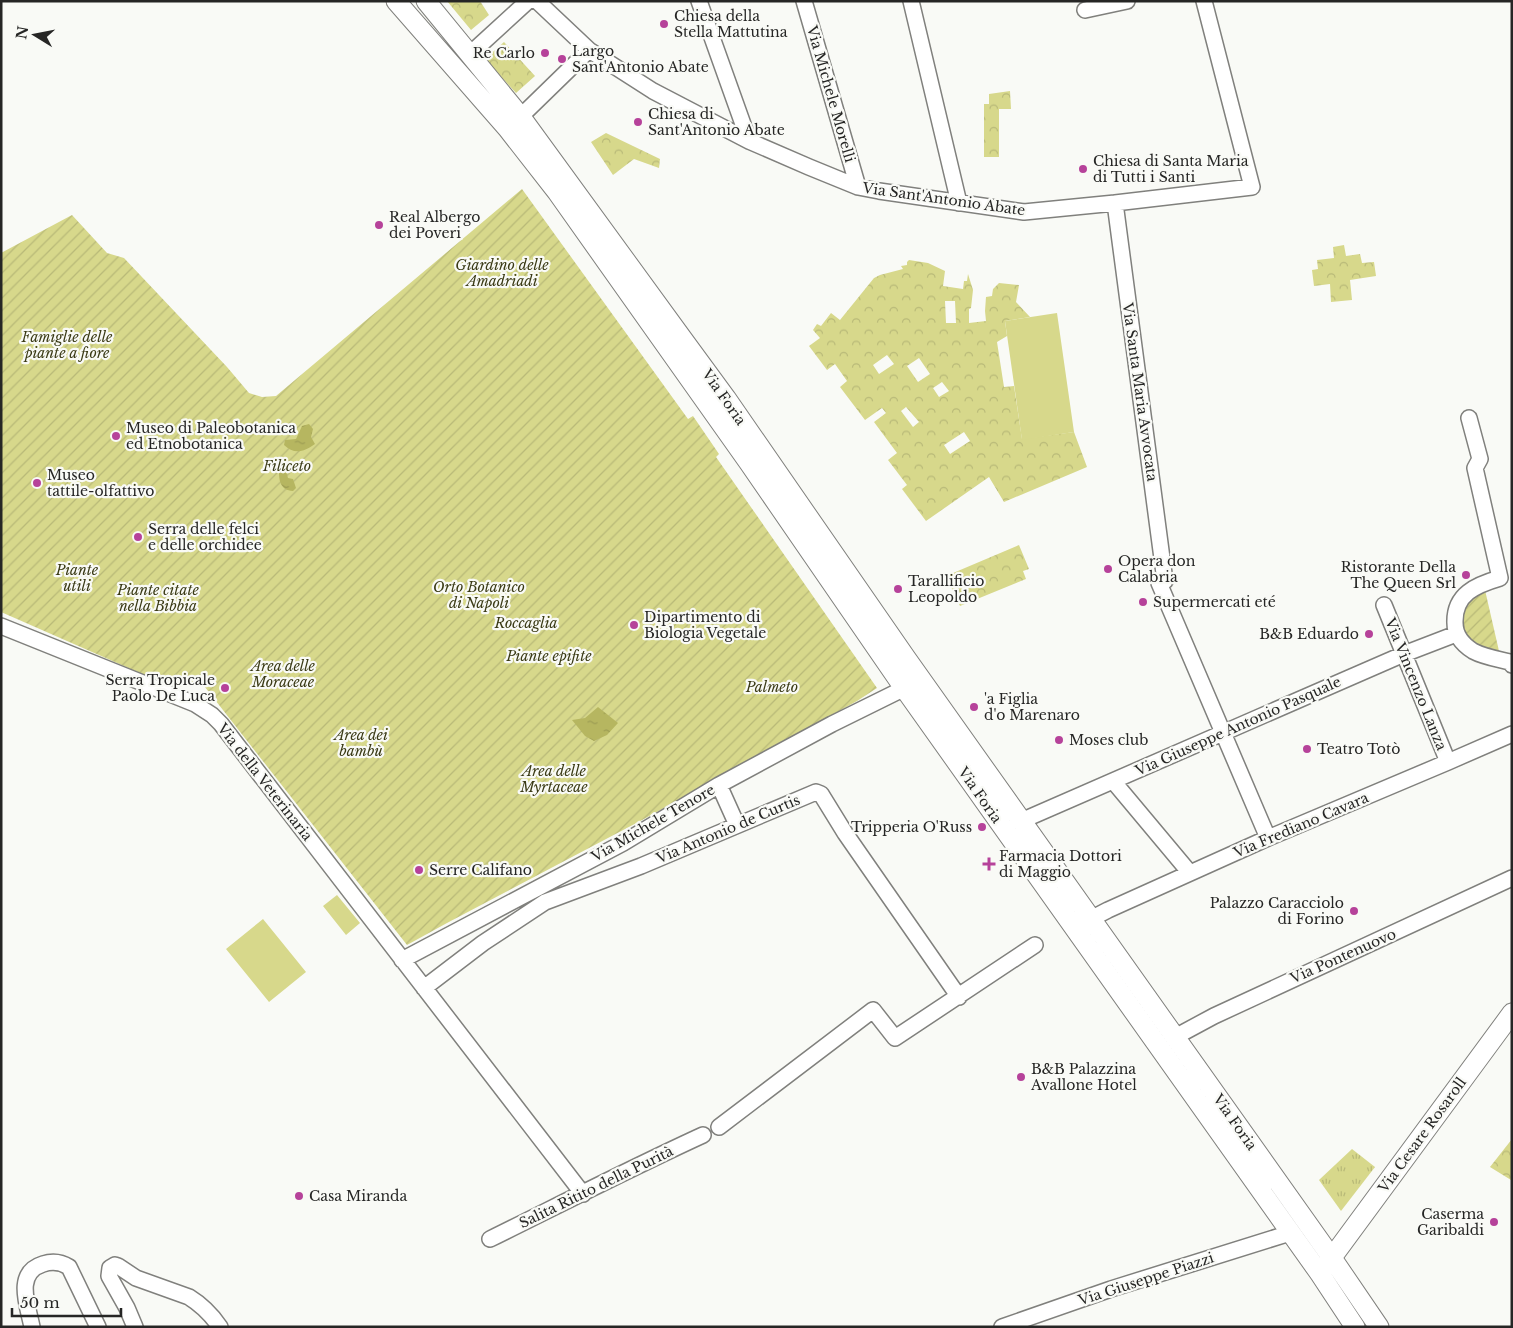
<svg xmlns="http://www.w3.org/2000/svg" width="1513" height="1328" viewBox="0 0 1513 1328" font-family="'Libre Baskerville',serif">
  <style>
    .grass { fill: url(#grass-tufts) }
    .park { fill: url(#park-crowns); fill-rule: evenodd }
    .garden { fill: url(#garden-furrows) }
    .pitch { fill: #d7d88b }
    .water { fill: url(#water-ripples) }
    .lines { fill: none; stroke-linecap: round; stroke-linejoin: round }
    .minor-casing { stroke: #80807d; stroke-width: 18 }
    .major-casing { stroke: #80807d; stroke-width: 21 }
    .minor { stroke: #fff; stroke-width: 15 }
    .major { stroke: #fff; stroke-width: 19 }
    .poi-dot { fill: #b6429a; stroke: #f9faf6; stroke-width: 2 }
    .labels { text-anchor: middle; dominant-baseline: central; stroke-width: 4.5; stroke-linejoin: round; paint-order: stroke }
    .poi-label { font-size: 14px; fill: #262625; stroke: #f9faf6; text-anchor: start }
    .street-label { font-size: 14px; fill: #262625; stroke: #f9faf6 }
    .park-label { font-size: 14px; font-style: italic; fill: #3a3a15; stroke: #f9faf6 }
  </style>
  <defs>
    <pattern id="grass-tufts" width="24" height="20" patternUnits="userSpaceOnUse" patternTransform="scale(1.25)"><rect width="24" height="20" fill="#d7d88b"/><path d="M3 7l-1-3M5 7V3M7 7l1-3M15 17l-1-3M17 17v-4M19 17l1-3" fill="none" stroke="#b8b978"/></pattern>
    <pattern id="park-crowns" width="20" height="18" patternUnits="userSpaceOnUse" patternTransform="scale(1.25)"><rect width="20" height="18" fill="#d7d88b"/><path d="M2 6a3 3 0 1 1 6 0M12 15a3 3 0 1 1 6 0" fill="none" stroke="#b8b978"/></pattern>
    <pattern id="garden-furrows" width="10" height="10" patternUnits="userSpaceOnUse" patternTransform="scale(1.25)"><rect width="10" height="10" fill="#d7d88b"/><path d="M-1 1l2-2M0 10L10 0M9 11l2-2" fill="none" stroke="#b8b978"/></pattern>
    <pattern id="water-ripples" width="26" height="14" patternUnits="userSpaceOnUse" patternTransform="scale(1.25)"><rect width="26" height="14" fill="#b6b660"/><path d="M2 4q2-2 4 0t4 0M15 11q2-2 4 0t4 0" fill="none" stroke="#9c9c53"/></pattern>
  </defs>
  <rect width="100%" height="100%" fill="#f9faf6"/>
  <!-- grass -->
  <path class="grass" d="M 1352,1149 L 1375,1167 L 1341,1211 L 1319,1180 Z"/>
  <!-- park -->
  <path class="park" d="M 447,1 L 480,1 L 489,15 L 471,30 Z
    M 504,42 L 535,76 L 516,93 L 485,59 Z
    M 1010,91 L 1011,109 L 999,109 L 999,157 L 984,157 L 984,104 L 989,104 L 989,94 Z
    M 606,133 L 660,159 L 659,168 L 634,159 L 613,175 L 591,142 Z
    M 1344,245 L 1346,256 L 1360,254 L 1362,263 L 1374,262 L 1376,276 L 1350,280 L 1352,300 L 1331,302 L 1330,284 L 1314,286 L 1312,270 L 1318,269 L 1317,260 L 1334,258 L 1333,247 Z
    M 909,260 L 928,263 L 945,271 L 943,286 L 963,289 L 964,281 L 967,281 L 968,274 L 973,290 L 971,308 L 969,309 L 969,323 L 986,321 L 985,311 L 986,297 L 992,296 L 993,289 L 999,283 L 1019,285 L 1016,302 L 1030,317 L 1005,321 L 1007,336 L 997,342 L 1004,387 L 1014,386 L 1022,439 L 1074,432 L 1087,467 L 1004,502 L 989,477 L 926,521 L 902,489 L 907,485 L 888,460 L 897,453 L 874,422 L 886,413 L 882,408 L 865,420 L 840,387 L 847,381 L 835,364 L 827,370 L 809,346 L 820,338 L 813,330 L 817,324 L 821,326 L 831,313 L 840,320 L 874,278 L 880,275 L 903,269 L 901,266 L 907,265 L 907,262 ZM 945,301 L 955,301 L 956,323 L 946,323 ZM 887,355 L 894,364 L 879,374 L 873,365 ZM 919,358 L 930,374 L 918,382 L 907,366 ZM 942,382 L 949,391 L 939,397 L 933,388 ZM 906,407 L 919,422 L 913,427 L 901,411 ZM 964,432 L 970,441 L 950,454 L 944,445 Z
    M 1019,545 L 1029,569 L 1023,571 L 1026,579 L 960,606 L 946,576 Z
    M 1512,1139 L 1512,1187 L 1511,1187 L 1511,1180 L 1490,1167 Z"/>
  <!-- garden -->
  <path class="garden" d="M 522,189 L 688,419 L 693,416 L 719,454 L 716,457 L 877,688 L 857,701 L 644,819 L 447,923 L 407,945 L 201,682 L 174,688 L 1,612 L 1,253 L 72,215 L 107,253 L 124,258 L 227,367 L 249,393 L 262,397 L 276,396 Z
    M 1485,590 L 1499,651 C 1478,648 1453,635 1462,610 C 1464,607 1465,603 1468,600 C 1473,596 1480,593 1485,590 Z"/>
  <!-- pitch -->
  <path class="pitch" d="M 1057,313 L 1074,432 L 1022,440 L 1005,321 Z
    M 337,895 L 360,923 L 346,935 L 323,906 Z
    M 263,919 L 306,972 L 269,1002 L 226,949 Z"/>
  <!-- water -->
  <path class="water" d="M 309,424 L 313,429 L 311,437 L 315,444 C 304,452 294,455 284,445 L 285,440 L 296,439 L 302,426 Z
    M 279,463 L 284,464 L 288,478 L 293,479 L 296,488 L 293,491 C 277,490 279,475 279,463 Z
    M 598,707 L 618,723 L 607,735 L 594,741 L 585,736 L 572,720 L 585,718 Z"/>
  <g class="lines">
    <defs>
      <path id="minor" d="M 537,1 L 589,50 L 653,91 L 749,141 L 809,167 L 858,187 L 879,191 L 1024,212 L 1115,203 L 1252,187 L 1204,1
        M 699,1 L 749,141
        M 804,1 L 858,187
        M 911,1 L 959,203
        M 1085,10 L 1127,1
        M 469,55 L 528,1
        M 513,124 L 589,50
        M 1115,203 L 1165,581
        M 1469,418 L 1480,459 L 1475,468 L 1500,578 C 1476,585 1454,594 1455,623 C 1455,635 1462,644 1473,651 C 1484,657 1498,659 1510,662 L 1512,665
        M 1159,583 L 1268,838
        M 1384,605 L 1448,762
        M 1,626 L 195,704 L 212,715 L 221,724 L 583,1194
        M 1113,781 L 1190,873
        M 719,785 L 737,825
        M 1021,821 L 1404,654 L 1456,634
        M 1081,924 L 1108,910 L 1268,838 L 1448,762 L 1512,734
        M 402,960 L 623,843 L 719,785 L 832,724 L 913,684
        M 424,988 L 483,943 L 545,902 L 641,866 L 816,792 L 821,794 L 845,833 L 959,997
        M 1175,1037 L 1214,1016 L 1512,878
        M 719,1127 L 873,1010 L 895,1038 L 1035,945
        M 490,1239 C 561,1204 631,1168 703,1135
        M 32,1327 C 28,1306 14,1273 43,1264 C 52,1261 61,1262 69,1267 L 98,1327
        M 135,1327 L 127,1308 L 109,1276 L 110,1268 L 115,1265 L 118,1266 L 136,1278 L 189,1297 C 202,1305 211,1314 220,1327
        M 1002,1327 L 1111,1289 L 1290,1233"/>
      <path id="major" d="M 396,1 L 507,128 L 557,192 L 749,463 L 904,688 L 1320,1274 L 1355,1327
        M 426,1 L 521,117 L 682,338 L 726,398 L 906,658 L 1332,1258 L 1379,1327
        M 1325,1267 L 1512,1013"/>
    </defs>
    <!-- minor casing -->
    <use href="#minor" class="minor-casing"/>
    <!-- major casing -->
    <use href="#major" class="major-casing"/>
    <!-- minor -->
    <use href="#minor" class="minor"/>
    <!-- major -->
    <use href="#major" class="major"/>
  </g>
  <!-- markers -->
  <g class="poi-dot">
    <circle cx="664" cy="24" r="5"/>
    <circle cx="545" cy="53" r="5"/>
    <circle cx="562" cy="59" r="5"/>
    <circle cx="638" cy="122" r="5"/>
    <circle cx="1083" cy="169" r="5"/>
    <circle cx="379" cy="225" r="5"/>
    <circle cx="116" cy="436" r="5"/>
    <circle cx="37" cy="483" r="5"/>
    <circle cx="138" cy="537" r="5"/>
    <circle cx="1108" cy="569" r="5"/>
    <circle cx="1466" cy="575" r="5"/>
    <circle cx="898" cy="589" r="5"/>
    <circle cx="1143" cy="602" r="5"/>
    <circle cx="634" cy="625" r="5"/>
    <circle cx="1369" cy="634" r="5"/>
    <circle cx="225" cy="688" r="5"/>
    <circle cx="974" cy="707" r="5"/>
    <circle cx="1059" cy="740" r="5"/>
    <circle cx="1307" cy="749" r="5"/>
    <circle cx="982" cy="827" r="5"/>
    <path d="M986.5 856.5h5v5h5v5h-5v5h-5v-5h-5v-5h5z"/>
    <circle cx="419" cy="870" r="5"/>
    <circle cx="1354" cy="911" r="5"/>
    <circle cx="1021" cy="1077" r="5"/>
    <circle cx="299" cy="1196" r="5"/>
    <circle cx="1494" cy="1222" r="5"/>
  </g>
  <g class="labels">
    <!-- poi labels -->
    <g class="poi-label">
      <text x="674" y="16">Chiesa della<tspan x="674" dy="16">Stella Mattutina</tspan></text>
      <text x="572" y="51">Largo<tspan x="572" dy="16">Sant'Antonio Abate</tspan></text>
      <text x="535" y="53" text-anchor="end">Re Carlo</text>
      <text x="648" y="114">Chiesa di<tspan x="648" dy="16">Sant'Antonio Abate</tspan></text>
      <text x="1093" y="161">Chiesa di Santa Maria<tspan x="1093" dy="16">di Tutti i Santi</tspan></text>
      <text x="389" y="217">Real Albergo<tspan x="389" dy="16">dei Poveri</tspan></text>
      <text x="126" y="428">Museo di Paleobotanica<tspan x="126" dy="16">ed Etnobotanica</tspan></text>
      <text x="47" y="475">Museo<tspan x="47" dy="16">tattile-olfattivo</tspan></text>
      <text x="148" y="529">Serra delle felci<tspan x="148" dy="16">e delle orchidee</tspan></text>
      <text x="1118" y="561">Opera don<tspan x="1118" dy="16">Calabria</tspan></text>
      <text x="1456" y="567" text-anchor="end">Ristorante Della<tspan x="1456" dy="16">The Queen Srl</tspan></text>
      <text x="908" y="581">Tarallificio<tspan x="908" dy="16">Leopoldo</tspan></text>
      <text x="1153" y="602">Supermercati eté</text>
      <text x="644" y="617">Dipartimento di<tspan x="644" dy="16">Biologia Vegetale</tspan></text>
      <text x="1359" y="634" text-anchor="end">B&amp;B Eduardo</text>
      <text x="215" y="680" text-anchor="end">Serra Tropicale<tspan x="215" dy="16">Paolo De Luca</tspan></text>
      <text x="984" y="699">'a Figlia<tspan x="984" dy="16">d'o Marenaro</tspan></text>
      <text x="1069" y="740">Moses club</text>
      <text x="1317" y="749">Teatro Totò</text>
      <text x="972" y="827" text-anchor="end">Tripperia O'Russ</text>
      <text x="999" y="856">Farmacia Dottori<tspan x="999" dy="16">di Maggio</tspan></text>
      <text x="429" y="870">Serre Califano</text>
      <text x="1344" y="903" text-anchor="end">Palazzo Caracciolo<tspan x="1344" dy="16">di Forino</tspan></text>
      <text x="1031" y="1069">B&amp;B Palazzina<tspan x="1031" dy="16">Avallone Hotel</tspan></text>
      <text x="309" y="1196">Casa Miranda</text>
      <text x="1484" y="1214" text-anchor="end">Caserma<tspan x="1484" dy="16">Garibaldi</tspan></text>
    </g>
    <!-- street labels -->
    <g class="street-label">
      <text transform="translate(831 94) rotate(74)">Via Michele Morelli</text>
      <text transform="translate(944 199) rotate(8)">Via Sant'Antonio Abate</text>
      <text transform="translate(1140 392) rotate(82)">Via Santa Maria Avvocata</text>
      <text transform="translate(724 397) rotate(55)">Via Foria</text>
      <text transform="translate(1416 684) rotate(68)">Via Vincenzo Lanza</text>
      <text transform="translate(1238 726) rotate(-24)">Via Giuseppe Antonio Pasquale</text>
      <text transform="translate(265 782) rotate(52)">Via della Veterinaria</text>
      <text transform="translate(980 795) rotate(55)">Via Foria</text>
      <text transform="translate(653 823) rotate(-30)">Via Michele Tenore</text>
      <text transform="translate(1301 825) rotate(-23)">Via Frediano Cavara</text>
      <text transform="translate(728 829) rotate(-23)">Via Antonio de Curtis</text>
      <text transform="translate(1343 956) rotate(-24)">Via Pontenuovo</text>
      <text transform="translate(1235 1122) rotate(55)">Via Foria</text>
      <text transform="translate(1422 1135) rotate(-54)">Via Cesare Rosaroll</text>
      <text transform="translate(596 1187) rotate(-26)">Salita Ritito della Purità</text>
      <text transform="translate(1146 1279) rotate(-18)">Via Giuseppe Piazzi</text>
    </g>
    <!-- park labels -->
    <g class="park-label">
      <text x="502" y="265">Giardino delle<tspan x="502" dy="16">Amadriadi</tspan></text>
      <text x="67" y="337">Famiglie delle<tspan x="67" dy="16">piante a fiore</tspan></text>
      <text x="287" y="466">Filiceto</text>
      <text x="77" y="570">Piante<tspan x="77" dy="16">utili</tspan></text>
      <text x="479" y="587">Orto Botanico<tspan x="479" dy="16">di Napoli</tspan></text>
      <text x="158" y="590">Piante citate<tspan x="158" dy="16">nella Bibbia</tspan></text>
      <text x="526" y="623">Roccaglia</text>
      <text x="549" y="656">Piante epifite</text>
      <text x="283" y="666">Area delle<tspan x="283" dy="16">Moraceae</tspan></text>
      <text x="772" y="687">Palmeto</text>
      <text x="361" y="735">Area dei<tspan x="361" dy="16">bambù</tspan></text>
      <text x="554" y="771">Area delle<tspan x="554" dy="16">Myrtaceae</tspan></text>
    </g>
  </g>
  <!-- border -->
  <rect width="1513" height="1328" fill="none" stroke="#262625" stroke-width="5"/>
  <!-- north arrow -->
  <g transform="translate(35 35) rotate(280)" stroke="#f9faf6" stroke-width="4" paint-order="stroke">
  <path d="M0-4L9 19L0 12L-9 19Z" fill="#262625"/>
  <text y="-8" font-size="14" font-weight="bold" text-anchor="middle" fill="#262625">N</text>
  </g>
  <!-- scale -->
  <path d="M12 1308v8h109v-8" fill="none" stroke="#262625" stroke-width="2.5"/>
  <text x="20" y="1308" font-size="15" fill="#262625" stroke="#f9faf6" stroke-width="4" paint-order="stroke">50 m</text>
</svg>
